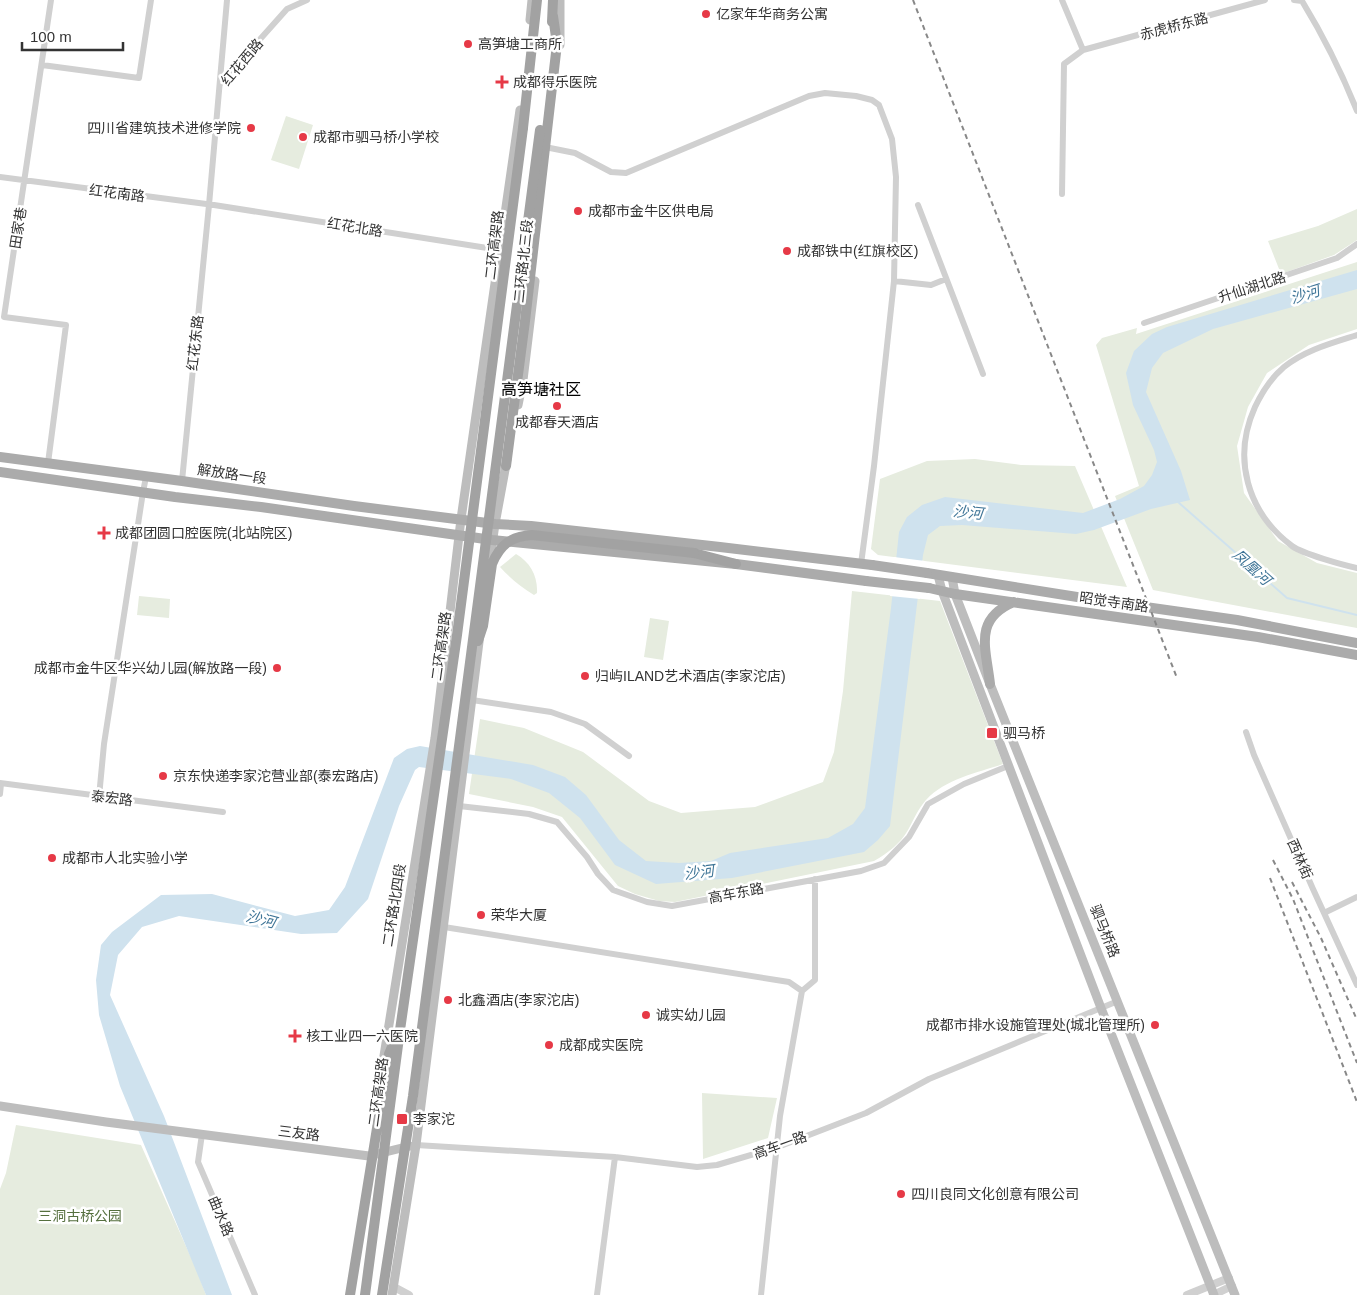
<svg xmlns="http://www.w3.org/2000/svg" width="1357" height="1295" viewBox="0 0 1357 1295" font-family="Arial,'Noto Sans SC',sans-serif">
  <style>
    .green { fill: #e6ecdf }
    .water { fill: #cfe2ee }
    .pier { fill: #fff }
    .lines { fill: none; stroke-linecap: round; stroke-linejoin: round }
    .stream { stroke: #cfe2ee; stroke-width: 2 }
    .minor { stroke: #d0d0d0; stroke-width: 6 }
    .tertiary { stroke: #d0d0d0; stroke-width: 8 }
    .secondary { stroke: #bdbdbd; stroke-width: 9 }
    .primary { stroke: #ababab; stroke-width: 10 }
    .trunk { stroke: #a2a2a2; stroke-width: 10 }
    .rail { stroke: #888; stroke-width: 2; stroke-dasharray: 5 4; stroke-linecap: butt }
    .primary-bridge { stroke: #ababab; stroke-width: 10 }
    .trunk-bridge { stroke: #a2a2a2; stroke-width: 10 }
    .poi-dot { fill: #e63946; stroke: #fff; stroke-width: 2 }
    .labels { text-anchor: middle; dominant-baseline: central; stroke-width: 5; stroke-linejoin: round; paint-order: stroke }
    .poi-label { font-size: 14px; fill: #333; stroke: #fff; text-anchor: start }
    .street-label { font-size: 14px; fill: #333; stroke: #fff }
    .park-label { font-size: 14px; fill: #56703f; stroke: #fff }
    .water-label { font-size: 15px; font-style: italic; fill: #3f7597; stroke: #fff }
    .quarter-label { font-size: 16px; fill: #000; stroke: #fff }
  </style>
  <rect width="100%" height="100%" fill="#fff"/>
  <!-- green -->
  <path class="green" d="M 286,116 L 313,125 L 299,169 L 271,160 Z
    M 1357,209 L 1357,240 L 1334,255 L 1281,274 L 1268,241 L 1318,226 Z
    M 1357,262 L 1357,329 L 1309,345 L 1267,373 L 1248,407 L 1237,446 L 1244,493 L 1278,541 L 1317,563 L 1357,573 L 1357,628 L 1153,590 L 1115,496 L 1139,486 L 1096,345 L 1102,338 L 1137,328 L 1136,334 Z
    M 975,459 L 1021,465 L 1075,466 L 1127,587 L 878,555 L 871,549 L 880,479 L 927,461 Z
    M 516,554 C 530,562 538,576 537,593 L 534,595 C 521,587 510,578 500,567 Z
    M 852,591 L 940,601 L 1003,764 C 977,773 945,779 926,800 C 918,809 914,819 908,830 C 900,844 888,853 874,861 L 675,902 L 659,901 L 635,894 L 618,886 L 562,817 L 533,807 L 469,794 L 480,719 L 524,728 L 583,752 L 649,801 L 681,813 L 755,807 L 823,782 L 834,752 L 843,691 Z
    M 139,596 L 170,599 L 169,618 L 137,615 Z
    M 650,618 L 669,621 L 663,660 L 644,657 Z
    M 702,1093 L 777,1098 L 768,1138 L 703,1159 Z
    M 16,1125 L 141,1145 L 197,1271 L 206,1295 L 0,1295 L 0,1189 L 6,1173 Z"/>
  <!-- water -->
  <path class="water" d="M 1357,270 L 1357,289 L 1213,329 L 1163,353 L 1152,368 L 1146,392 L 1181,471 L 1190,500 L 1151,509 L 1094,530 L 1076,534 L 962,525 L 940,526 L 928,535 L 923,555 L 890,826 L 878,840 L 864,852 L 732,878 L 656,884 L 615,865 L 580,818 L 549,793 L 511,779 L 419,767 L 415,770 L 399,806 L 368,899 L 337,933 L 301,934 L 179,916 L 142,927 L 118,955 L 110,995 L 164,1116 L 232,1295 L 206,1295 L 120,1086 L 99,1015 L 96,980 L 101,945 L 112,932 L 161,895 L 212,894 L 295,916 L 329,910 L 345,887 L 394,758 L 407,749 L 420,746 L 533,765 L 565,777 L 586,795 L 619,840 L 646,861 L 679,863 L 711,861 L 730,853 L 828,838 L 853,824 L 865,808 L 891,608 L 899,532 L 907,517 L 922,505 L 945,497 L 1083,513 L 1120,499 L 1144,486 L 1152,475 L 1157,462 L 1154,450 L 1133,405 L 1126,373 L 1134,351 L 1152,334 L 1167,327 Z"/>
  <!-- pier -->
  <path class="pier" d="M 894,557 L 925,561 L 920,599 L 890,596 Z"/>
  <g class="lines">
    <!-- stream -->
    <path class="stream" d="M 1178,502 L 1287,598 L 1357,615"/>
    <!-- minor -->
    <path class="minor" d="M 1062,0 L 1083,50
      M 1294,0 L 1302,1 C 1324,37 1341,71 1357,111
      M 42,65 L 139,78 L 151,0
      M 220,84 L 287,9 L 307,0
      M 550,148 L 575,153 L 611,172 L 626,173 L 809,96 L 825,93 L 856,96 L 872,100 L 879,105 L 892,139 L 896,177 L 894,281 L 874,466 L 861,564
      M 0,177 L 214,205 L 500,250
      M 1062,194 L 1064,64 L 1083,50 L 1265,0
      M 918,205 L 983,374
      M 894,281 L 931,285 L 946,279
      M 1144,323 L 1337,258 L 1357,244
      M 1357,335 C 1332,343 1305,350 1284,367 C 1271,378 1262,392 1255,407 C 1232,458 1247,512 1292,546 C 1303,554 1343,565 1357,568
      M 48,463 L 66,325 L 4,317 L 51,0
      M 182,481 L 209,205 L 227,0
      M 472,700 L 551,712 L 585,724 L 629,756
      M 1246,732 L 1254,755 L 1313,889 L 1357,985
      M 0,783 L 223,812
      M 0,794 L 1,784
      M 99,797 L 104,744 L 143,492 L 146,477
      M 459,806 L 529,814 L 557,822 L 587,857 L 598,874 L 613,890 L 647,902 L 672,906 L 861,871 L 884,863 L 909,837 L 928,804 L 964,784 L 1008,766
      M 1324,913 L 1357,897
      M 444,927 L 789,982 L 802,991
      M 202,1134 L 198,1162 L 255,1295
      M 416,1145 L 615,1157 L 697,1167 L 717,1165 L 778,1147 L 866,1113 L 929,1079 L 1118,1001
      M 597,1295 L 615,1157
      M 761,1295 L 780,1116 L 802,991 L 815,980 L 815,879"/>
    <!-- tertiary -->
    <path class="tertiary" d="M 394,1287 L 409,1295
      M 1187,1295 L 1229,1278
      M 1213,1295 L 1232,1286"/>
    <!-- secondary -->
    <path class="secondary" d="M 560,0 L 560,45
      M 530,20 L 532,0
      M 518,405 L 523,380 L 535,281
      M 489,567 L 495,524 L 507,459
      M 938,575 L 942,591 L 1101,1008 L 1214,1295
      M 952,577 L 955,594 L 990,684 L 1235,1295
      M 383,1062 L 435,738 L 461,519 L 520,110
      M 0,1106 L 106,1122 L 369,1156 L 410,1146
      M 392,1295 L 416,1145 L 480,634"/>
    <!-- primary -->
    <path class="primary" d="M 0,457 L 182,481 L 354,506 L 495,524 L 531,526 L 720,547 L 872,565
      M 0,472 L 175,497 L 261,507 L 492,540 L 736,564 L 866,581
      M 927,573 L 1096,600 L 1237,620 L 1357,643
      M 929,588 L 955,594 L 1258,637 L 1357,655
      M 990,684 C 986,648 973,619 1014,602"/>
    <!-- trunk -->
    <path class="trunk" d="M 552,22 L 553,0
      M 523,128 L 537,0
      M 506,466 L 525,321 L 557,44 L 553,16
      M 694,553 L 736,564"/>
    <!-- rail -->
    <path class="rail" d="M 913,0 L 1177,678
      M 1273,860 L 1293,899 L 1357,1063
      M 1270,878 L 1357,1102
      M 1292,882 L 1321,938 L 1357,1020"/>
    <!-- primary-bridge -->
    <path class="primary-bridge" d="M 872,565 L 927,573
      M 866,581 L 929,588"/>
    <!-- trunk-bridge -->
    <path class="trunk-bridge" d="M 478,641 L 483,626 L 492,564 C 500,545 511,536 532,535 L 694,553
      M 350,1295 L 389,1054 L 395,1040
      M 365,1295 L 400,1030 L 457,635 L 523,128
      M 382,1295 L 413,1096 L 540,130"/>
  </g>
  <!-- markers -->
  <g class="poi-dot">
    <circle cx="706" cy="14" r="5"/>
    <circle cx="468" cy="44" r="5"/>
    <path d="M499.5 74.5h5v5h5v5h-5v5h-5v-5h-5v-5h5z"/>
    <circle cx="251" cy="128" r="5"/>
    <circle cx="303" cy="137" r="5"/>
    <circle cx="578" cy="211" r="5"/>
    <circle cx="787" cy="251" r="5"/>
    <circle cx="557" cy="406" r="5"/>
    <path d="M101.5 525.5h5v5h5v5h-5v5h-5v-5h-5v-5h5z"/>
    <circle cx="277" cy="668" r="5"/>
    <circle cx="585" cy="676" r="5"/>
    <rect x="986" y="727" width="12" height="12" rx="2.5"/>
    <circle cx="163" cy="776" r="5"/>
    <circle cx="52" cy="858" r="5"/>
    <circle cx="481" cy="915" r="5"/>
    <circle cx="448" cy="1000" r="5"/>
    <circle cx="646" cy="1015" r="5"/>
    <circle cx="1155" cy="1025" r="5"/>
    <path d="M292.5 1028.5h5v5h5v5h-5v5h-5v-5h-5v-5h5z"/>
    <circle cx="549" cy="1045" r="5"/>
    <rect x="396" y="1113" width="12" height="12" rx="2.5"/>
    <circle cx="901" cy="1194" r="5"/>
  </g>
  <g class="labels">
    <!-- poi labels -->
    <g class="poi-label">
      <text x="716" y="14">亿家年华商务公寓</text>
      <text x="478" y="44">高笋塘工商所</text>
      <text x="513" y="82">成都得乐医院</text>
      <text x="241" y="128" text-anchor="end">四川省建筑技术进修学院</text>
      <text x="313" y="137">成都市驷马桥小学校</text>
      <text x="588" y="211">成都市金牛区供电局</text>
      <text x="797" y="251">成都铁中(红旗校区)</text>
      <text x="557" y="422" text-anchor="middle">成都春天酒店</text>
      <text x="115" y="533">成都团圆口腔医院(北站院区)</text>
      <text x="267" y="668" text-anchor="end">成都市金牛区华兴幼儿园(解放路一段)</text>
      <text x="595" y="676">归屿ILAND艺术酒店(李家沱店)</text>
      <text x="1003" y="733">驷马桥</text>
      <text x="173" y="776">京东快递李家沱营业部(泰宏路店)</text>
      <text x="62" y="858">成都市人北实验小学</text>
      <text x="491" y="915">荣华大厦</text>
      <text x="458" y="1000">北鑫酒店(李家沱店)</text>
      <text x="656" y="1015">诚实幼儿园</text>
      <text x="1145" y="1025" text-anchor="end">成都市排水设施管理处(城北管理所)</text>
      <text x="306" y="1036">核工业四一六医院</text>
      <text x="559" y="1045">成都成实医院</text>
      <text x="413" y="1119">李家沱</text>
      <text x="911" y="1194">四川良同文化创意有限公司</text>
    </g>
    <!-- street labels -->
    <g class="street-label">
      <text transform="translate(1174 26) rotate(-15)">赤虎桥东路</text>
      <text transform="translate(242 62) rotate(-50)">红花西路</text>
      <text transform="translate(117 193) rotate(7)">红花南路</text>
      <text transform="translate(355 227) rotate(9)">红花北路</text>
      <text transform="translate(18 228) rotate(-81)">田家巷</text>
      <text transform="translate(494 245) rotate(-83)">二环高架路</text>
      <text transform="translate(523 261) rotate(-84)">二环路北三段</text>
      <text transform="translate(1252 287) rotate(-18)">升仙湖北路</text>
      <text transform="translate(195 343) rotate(-84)">红花东路</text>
      <text transform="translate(232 474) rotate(8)">解放路一段</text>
      <text transform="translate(1114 602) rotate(8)">昭觉寺南路</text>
      <text transform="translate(441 646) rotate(-82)">二环高架路</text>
      <text transform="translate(112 798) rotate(7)">泰宏路</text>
      <text transform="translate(1300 859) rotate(66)">西林街</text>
      <text transform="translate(736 893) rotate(-11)">高车东路</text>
      <text transform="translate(394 905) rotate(-81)">二环路北四段</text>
      <text transform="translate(1105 931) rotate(68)">驷马桥路</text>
      <text transform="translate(378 1092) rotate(-82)">二环高架路</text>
      <text transform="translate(299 1133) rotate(7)">三友路</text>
      <text transform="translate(780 1145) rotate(-20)">高车一路</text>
      <text transform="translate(221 1216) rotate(67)">曲水路</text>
    </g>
    <!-- park labels -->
    <g class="park-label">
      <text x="80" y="1216">三洞古桥公园</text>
    </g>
    <!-- water labels -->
    <g class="water-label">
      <text transform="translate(1305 294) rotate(-17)">沙河</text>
      <text transform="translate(968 512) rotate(6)">沙河</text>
      <text transform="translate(1252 567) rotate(42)">凤凰河</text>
      <text transform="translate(699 872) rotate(-7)">沙河</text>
      <text transform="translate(261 919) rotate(14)">沙河</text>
    </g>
    <!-- quarter labels -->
    <g class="quarter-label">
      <text x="541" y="389">高笋塘社区</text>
    </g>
  </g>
  <!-- scale -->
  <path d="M22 42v8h101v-8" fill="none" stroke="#333333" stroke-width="2.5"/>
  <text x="30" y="42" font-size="15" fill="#333333" stroke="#ffffff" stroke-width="4" paint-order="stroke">100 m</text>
</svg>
